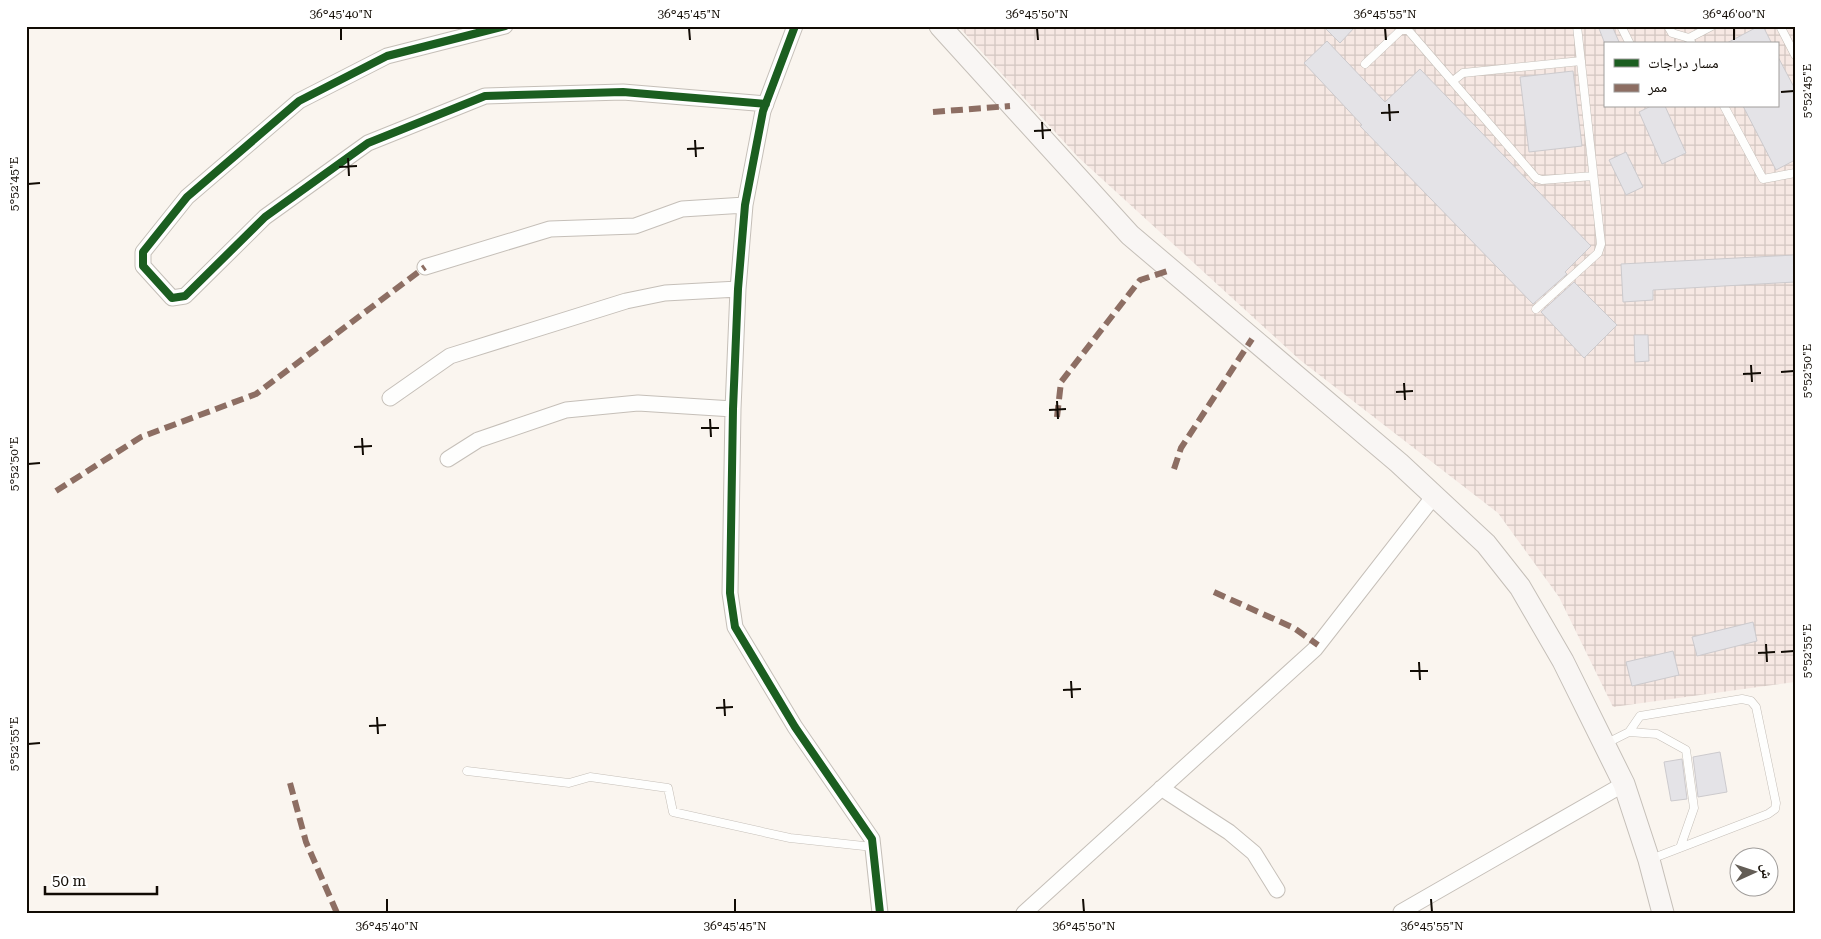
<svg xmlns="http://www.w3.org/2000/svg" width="1821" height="939" viewBox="0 0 1821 939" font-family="'Roboto Serif','Noto Naskh Arabic',serif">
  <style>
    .industrial { fill: url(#industrial-grid); fill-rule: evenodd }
    .building { fill: #e4e3e7; stroke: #cccacd }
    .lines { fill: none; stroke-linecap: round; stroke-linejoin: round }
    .service-casing { stroke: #c5bfb8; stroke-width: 9 }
    .minor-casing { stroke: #c5bfb8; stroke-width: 17 }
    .secondary-casing { stroke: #c5bfb8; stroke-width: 23 }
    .service { stroke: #fefefd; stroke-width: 8 }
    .minor { stroke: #fefefd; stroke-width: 15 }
    .secondary { stroke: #f9f6f4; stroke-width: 21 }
    .quiet { stroke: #8d6e63; stroke-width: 6; stroke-dasharray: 12 6; stroke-linecap: butt }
    .cycleway-casing { stroke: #fff; stroke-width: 11 }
    .cycleway { stroke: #1b5e20; stroke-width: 8 }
    .ticks { fill: none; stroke: #110b04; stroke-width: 2 }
    .neatline { fill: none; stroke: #110b04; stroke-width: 2 }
    .ticks-label { font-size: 12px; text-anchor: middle; fill: #110b04 }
  </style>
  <defs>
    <pattern id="industrial-grid" width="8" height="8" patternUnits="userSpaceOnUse" patternTransform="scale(1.25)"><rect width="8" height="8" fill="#f6e8e3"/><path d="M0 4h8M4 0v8" fill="none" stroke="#d2c6c1"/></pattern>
  </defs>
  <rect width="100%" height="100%" fill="#faf5ef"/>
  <!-- industrial -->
  <path class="industrial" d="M 958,26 L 1795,26 L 1795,682 L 1613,707 L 1559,597 L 1498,513 L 1300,360 L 1078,157 ZM 1605,44 L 1777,44 L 1777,106 L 1605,106 Z"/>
  <!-- building -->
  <path class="building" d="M 1323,26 L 1356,26 L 1340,43 Z
    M 1598,26 L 1612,26 L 1620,44 L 1605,44 Z
    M 1759,26 L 1763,26 L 1772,44 L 1725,44 Z
    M 1327,41 L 1385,102 L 1420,69 L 1591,246 L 1565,272 L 1567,274 L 1533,304 L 1360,126 L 1362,125 L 1304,63 Z
    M 1777,55 L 1795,89 L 1795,160 L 1776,170 L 1743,106 L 1777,106 Z
    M 1573,71 L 1582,146 L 1529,152 L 1520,77 Z
    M 1651,106 L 1665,106 L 1686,153 L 1662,164 L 1639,112 Z
    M 1626,152 L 1643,187 L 1626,195 L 1609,160 Z
    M 1795,255 L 1795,282 L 1653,290 L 1653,300 L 1623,302 L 1621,264 Z
    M 1574,282 L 1617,325 L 1584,358 L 1541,312 Z
    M 1634,335 L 1648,335 L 1649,361 L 1635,362 Z
    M 1753,622 L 1757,641 L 1697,656 L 1692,637 Z
    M 1673,651 L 1679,675 L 1632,686 L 1626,662 Z
    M 1720,752 L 1727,792 L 1698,797 L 1693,757 Z
    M 1682,759 L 1687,799 L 1671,801 L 1664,762 Z"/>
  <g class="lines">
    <defs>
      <path id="service" d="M 1621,26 L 1630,44
        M 1668,26 L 1672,33 L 1689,38
        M 1780,26 L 1795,55
        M 1692,44 L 1689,38 L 1712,26
        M 1365,64 L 1401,30 L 1408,30 L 1536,178 L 1542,180 L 1593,176
        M 1453,81 L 1463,73 L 1581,61
        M 1724,106 L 1763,179 L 1795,173
        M 1536,309 L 1598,253 L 1601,244 L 1577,26
        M 1629,732 L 1657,734 L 1686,750 L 1694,808 L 1680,848
        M 1607,743 L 1629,732 L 1640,716 L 1742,699 L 1751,701 L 1756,707 L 1776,803 L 1775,809 L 1768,814 L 1651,859
        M 467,771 L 569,783 L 590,777 L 668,788 L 673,812 L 790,838 L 873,847"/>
      <path id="minor" d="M 505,26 L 387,56 L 299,101 L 187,197 L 143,252 L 143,266 L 172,298 L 185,296 L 265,217 L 368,143 L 485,96 L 623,92 L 766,104
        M 795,26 L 763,111 L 745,205 L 738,289 L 733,409 L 730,593 L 735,627 L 795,727 L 872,839 L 880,913
        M 425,267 L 550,229 L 635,226 L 682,209 L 745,205
        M 390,398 L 450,356 L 626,301 L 665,293 L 738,289
        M 448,459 L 478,440 L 566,410 L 638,403 L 733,409
        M 1161,788 L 1229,832 L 1254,853 L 1277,890
        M 1401,912 L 1624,784
        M 1024,913 L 1315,649 L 1434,496"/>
      <path id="secondary" d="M 940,26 L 1130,235 L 1399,463 L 1486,544 L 1520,587 L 1563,661 L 1624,784 L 1649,860 L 1663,913"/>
    </defs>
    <!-- service casing -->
    <use href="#service" class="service-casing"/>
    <!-- minor casing -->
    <use href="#minor" class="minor-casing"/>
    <!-- secondary casing -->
    <use href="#secondary" class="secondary-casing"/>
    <!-- service -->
    <use href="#service" class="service"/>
    <!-- minor -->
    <use href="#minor" class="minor"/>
    <!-- secondary -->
    <use href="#secondary" class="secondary"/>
    <!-- quiet -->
    <path class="quiet" d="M 933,112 L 1010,106
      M 1057,417 L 1061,382 L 1140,280 L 1171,270
      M 1174,469 L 1181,448 L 1252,339
      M 56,491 L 141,437 L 256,394 L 425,267
      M 1214,592 L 1294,628 L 1318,645
      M 290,783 L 306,842 L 337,913"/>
    <defs>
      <path id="cycleway" d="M 505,26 L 387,56 L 299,101 L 187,197 L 143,252 L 143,266 L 172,298 L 185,296 L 265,217 L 368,143 L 485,96 L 623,92 L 766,104
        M 795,26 L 763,111 L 745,205 L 738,289 L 733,409 L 730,593 L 735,627 L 795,727 L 872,839 L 880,913"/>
    </defs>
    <!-- cycleway casing -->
    <use href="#cycleway" class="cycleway-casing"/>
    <!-- cycleway -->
    <use href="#cycleway" class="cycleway"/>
  </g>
  <!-- ticks -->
  <path class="ticks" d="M 341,28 L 341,40M 689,28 L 690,40M 1037,28 L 1038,40M 1385,28 L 1386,40M 1734,28 L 1734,40M 1781,92 L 1794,91M 1389,104 L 1390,121M 1381,113 L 1399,112M 1042,122 L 1043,139M 1034,131 L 1051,130M 695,140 L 696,157M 687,149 L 704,148M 348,158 L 349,176M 339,167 L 357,166M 28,184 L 40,183M 1751,365 L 1752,382M 1781,372 L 1794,371M 1743,374 L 1761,373M 1404,383 L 1405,400M 1396,392 L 1413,391M 1057,401 L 1058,419M 1049,410 L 1066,409M 710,419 L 711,437M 701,428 L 719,428M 362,438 L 363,455M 354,447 L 372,446M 28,464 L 40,463M 1766,644 L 1767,662M 1781,652 L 1794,651M 1758,653 L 1775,652M 1419,662 L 1420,680M 1410,671 L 1428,671M 1071,681 L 1072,698M 1063,690 L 1081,689M 724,699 L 725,716M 716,708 L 733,707M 377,717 L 378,734M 369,726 L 386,725M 28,744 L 40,743M 387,899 L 387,912M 735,899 L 735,912M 1083,899 L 1084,912M 1431,899 L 1432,912"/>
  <!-- border -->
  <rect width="1821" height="939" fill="none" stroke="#ffffff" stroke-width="55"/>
  <!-- legend -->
  <rect x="1604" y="42" width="175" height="65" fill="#ffffff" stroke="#a09d9b"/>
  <rect x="1614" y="59" width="25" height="8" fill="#1b5e20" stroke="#a09d9b"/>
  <text x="1648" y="68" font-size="15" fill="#110b04">مسار دراجات</text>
  <rect x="1614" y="84" width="25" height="8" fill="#8d6e63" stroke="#a09d9b"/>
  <text x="1648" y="92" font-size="15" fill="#110b04">ممر</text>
  <!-- north arrow -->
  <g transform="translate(1754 872) rotate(87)"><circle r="24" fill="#ffffff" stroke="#a09d9b"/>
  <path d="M0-4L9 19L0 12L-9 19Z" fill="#635d56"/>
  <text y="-8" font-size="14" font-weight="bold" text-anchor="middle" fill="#110b04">ش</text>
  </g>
  <!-- scale -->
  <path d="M45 886v8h112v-8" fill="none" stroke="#110b04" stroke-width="2.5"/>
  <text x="52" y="886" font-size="15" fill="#110b04" stroke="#ffffff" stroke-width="4" paint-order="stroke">50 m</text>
  <rect x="28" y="28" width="1766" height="884" class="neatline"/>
  <g class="ticks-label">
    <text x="341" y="18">36°45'40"N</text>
    <text x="689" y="18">36°45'45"N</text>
    <text x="1037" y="18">36°45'50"N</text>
    <text x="1385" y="18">36°45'55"N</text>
    <text x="1734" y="18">36°46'00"N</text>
    <text transform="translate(1807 91) rotate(-90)" y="4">5°52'45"E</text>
    <text transform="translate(14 184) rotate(-90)" y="4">5°52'45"E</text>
    <text transform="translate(1807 371) rotate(-90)" y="4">5°52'50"E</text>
    <text transform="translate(14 464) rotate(-90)" y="4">5°52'50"E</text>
    <text transform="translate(1807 651) rotate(-90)" y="4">5°52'55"E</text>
    <text transform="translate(14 744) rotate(-90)" y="4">5°52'55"E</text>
    <text x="387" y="930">36°45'40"N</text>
    <text x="735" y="930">36°45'45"N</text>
    <text x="1084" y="930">36°45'50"N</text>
    <text x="1432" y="930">36°45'55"N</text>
  </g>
</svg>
